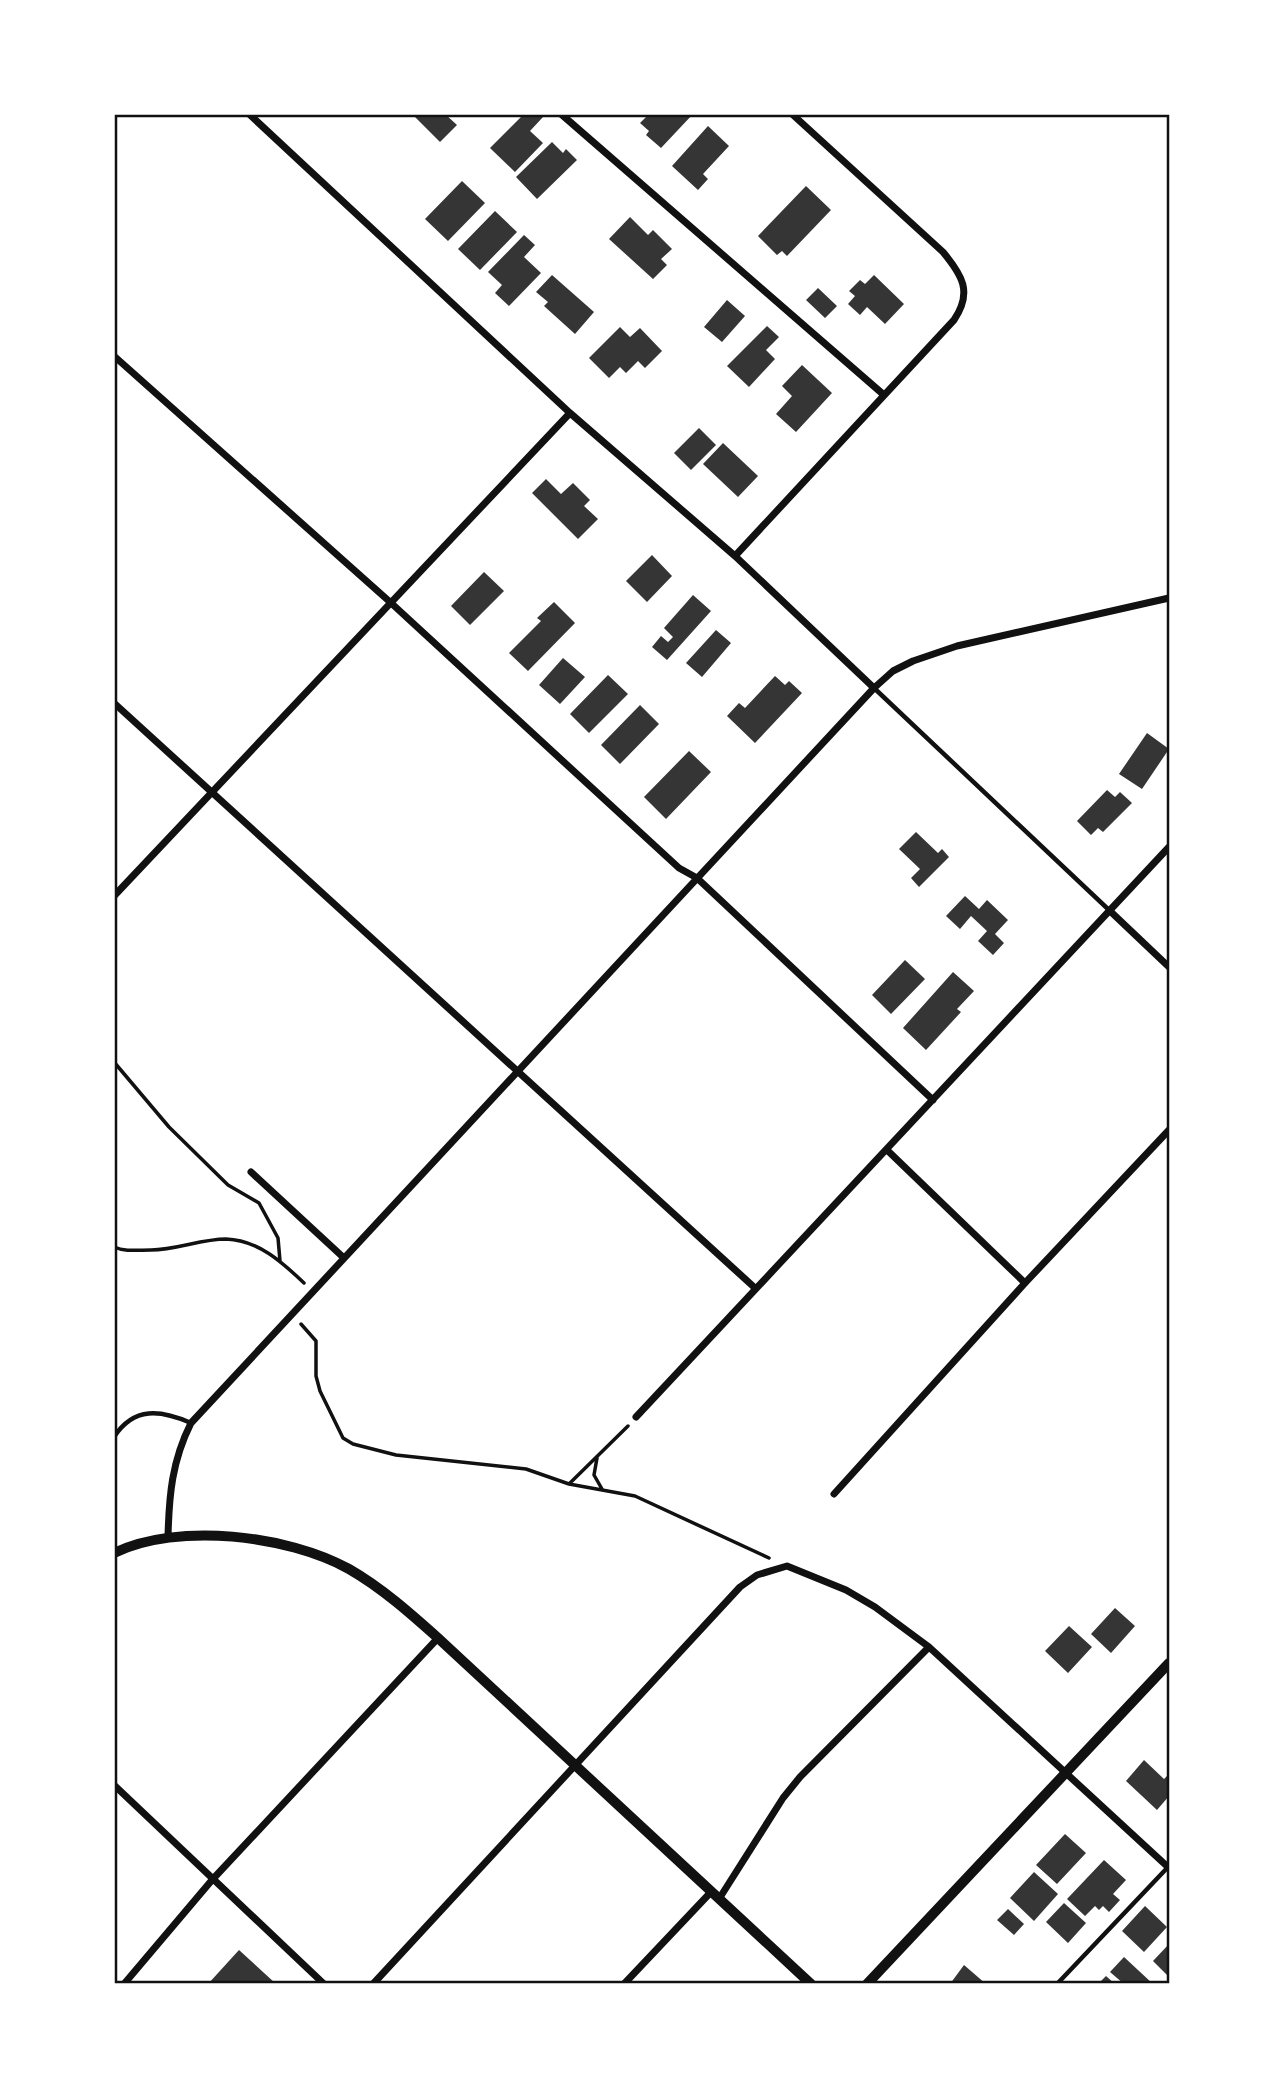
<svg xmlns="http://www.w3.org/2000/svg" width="1283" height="2098" viewBox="0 0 1283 2098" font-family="Raleway,sans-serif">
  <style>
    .building { fill: #353535 }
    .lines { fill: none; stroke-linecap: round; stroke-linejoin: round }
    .path { stroke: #111; stroke-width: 3.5 }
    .service { stroke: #111; stroke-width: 4.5 }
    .minor { stroke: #111; stroke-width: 7 }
    .tertiary { stroke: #111; stroke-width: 10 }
    .neatline { fill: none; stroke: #111; stroke-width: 2.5 }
  </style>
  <rect width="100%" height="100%" fill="#fff"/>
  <!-- building -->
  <path class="building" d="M 412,114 L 445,114 L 457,125 L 440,142 Z
    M 524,114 L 540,114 L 543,117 L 530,131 L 543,143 L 515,172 L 490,148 Z
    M 649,114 L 693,114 L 661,148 L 646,135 L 649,131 L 640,123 Z
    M 708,126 L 729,146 L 703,174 L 708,179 L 698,190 L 672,166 Z
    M 552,142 L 563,153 L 566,149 L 577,160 L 537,199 L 516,177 Z
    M 462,181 L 485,203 L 448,241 L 425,219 Z
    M 806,186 L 831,210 L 787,256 L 782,251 L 777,255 L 758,236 Z
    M 495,211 L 517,232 L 480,270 L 458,249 Z
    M 630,217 L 648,235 L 653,230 L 672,249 L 661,259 L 667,265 L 653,279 L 609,239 Z
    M 524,235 L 535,245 L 524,257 L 541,273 L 509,306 L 495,293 L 502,285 L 488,272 Z
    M 552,275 L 594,312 L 575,334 L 544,306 L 548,302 L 536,292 Z
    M 874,275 L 904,304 L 885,324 L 867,307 L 860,315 L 848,304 L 855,296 L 849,291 L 860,280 L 865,284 Z
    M 818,288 L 837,306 L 825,318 L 806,300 Z
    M 727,300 L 745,316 L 722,342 L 704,327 Z
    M 767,326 L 779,337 L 766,350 L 775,359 L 749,387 L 727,366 Z
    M 620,327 L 630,337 L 640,328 L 662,351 L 645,368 L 638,361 L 626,373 L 620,367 L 609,378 L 589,358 Z
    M 802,365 L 832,393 L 796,432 L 776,414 L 792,396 L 782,386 Z
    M 699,428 L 716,445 L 691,470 L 674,453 Z
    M 723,443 L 758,476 L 738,497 L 703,464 Z
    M 546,479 L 561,494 L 573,483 L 590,500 L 584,506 L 598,519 L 578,539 L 532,493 Z
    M 652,555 L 672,576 L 647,602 L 626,581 Z
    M 484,572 L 504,591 L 470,625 L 451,606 Z
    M 693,595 L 711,611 L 667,660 L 652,647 L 661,636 L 668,642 L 673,637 L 664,628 Z
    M 554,602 L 575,623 L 528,671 L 509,653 L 541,621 L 537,618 Z
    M 716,630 L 731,643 L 702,677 L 686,663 Z
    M 563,658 L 585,677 L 560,704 L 539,685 Z
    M 608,675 L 628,694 L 589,733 L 570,714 Z
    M 775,676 L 785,685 L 789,681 L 802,693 L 755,743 L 727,716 L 739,703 L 745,708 Z
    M 640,705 L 659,724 L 620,764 L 601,745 Z
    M 1147,733 L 1169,749 L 1142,789 L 1119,774 Z
    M 689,751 L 711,772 L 666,819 L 644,797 Z
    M 1107,790 L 1115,797 L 1120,792 L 1132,803 L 1103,832 L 1098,828 L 1091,835 L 1077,821 Z
    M 916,832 L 938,853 L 942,849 L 949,857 L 919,887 L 911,878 L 920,869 L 899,849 Z
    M 965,896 L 979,909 L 987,900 L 1008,920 L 995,934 L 1004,943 L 993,955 L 978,941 L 987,931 L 971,916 L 960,929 L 946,916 Z
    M 905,960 L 925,979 L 891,1014 L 872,995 Z
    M 953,972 L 974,991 L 957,1009 L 961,1012 L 926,1050 L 903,1028 Z
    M 1115,1608 L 1135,1626 L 1111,1653 L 1091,1634 Z
    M 1069,1626 L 1092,1647 L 1068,1673 L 1045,1651 Z
    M 1144,1760 L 1164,1779 L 1167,1776 L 1169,1778 L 1169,1796 L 1157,1810 L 1126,1781 Z
    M 1065,1834 L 1086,1853 L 1057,1884 L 1036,1865 Z
    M 1104,1860 L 1126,1880 L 1113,1894 L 1120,1900 L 1109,1912 L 1103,1906 L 1099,1910 L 1095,1906 L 1085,1916 L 1067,1899 Z
    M 1034,1872 L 1058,1894 L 1034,1921 L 1010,1898 Z
    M 1064,1903 L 1086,1923 L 1068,1943 L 1046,1922 Z
    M 1145,1906 L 1167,1927 L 1144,1952 L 1122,1931 Z
    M 1008,1909 L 1024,1924 L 1014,1935 L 997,1920 Z
    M 1169,1944 L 1169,1977 L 1153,1961 Z
    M 239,1950 L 275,1983 L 273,1984 L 208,1984 Z
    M 1124,1957 L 1153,1984 L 1124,1984 L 1110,1972 Z
    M 964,1965 L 986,1984 L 950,1984 Z
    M 1106,1976 L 1115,1984 L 1098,1984 Z"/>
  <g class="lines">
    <!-- path -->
    <path class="path" d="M 114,1062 L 169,1127 L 228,1185 L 259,1203 L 278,1238 L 280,1261
      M 114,1247 C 125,1252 138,1250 151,1250 C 176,1250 201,1239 226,1239 C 258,1240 282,1262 304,1283
      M 301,1324 L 316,1341 L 316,1376 L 320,1391 L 343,1438 L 353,1444 L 396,1455 L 526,1469 L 569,1484 L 635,1496 L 769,1558
      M 597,1458 L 594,1475 L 602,1489
      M 569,1484 L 628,1426"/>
    <!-- service -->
    <path class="service" d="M 874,688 L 1109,910
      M 114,1437 C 134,1406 161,1410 191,1423
      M 1057,1984 L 1169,1866"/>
    <!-- minor -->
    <path class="minor" d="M 249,114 L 570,413 L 735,556 L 874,688
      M 561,114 L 884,395
      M 114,356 L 390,602 L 679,868 L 697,878 L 933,1100
      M 735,556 L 954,320 C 973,292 962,275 943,252 L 792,114
      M 114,703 L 755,1288
      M 114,896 L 570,413
      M 1110,911 L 1169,967
      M 887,1150 L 1025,1283
      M 251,1172 L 344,1258
      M 636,1417 L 1169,847
      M 834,1494 L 1025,1283 L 1169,1130
      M 168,1537 C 169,1495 172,1461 191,1423 L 874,688 L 893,671 L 913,661 L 957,646 L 1169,598
      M 114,1785 L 324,1984
      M 719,1899 L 783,1798 L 800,1777 L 929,1647
      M 124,1984 L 212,1880 L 438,1638
      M 373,1984 L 740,1587 L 757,1575 L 787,1566 L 846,1590 L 875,1607 L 929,1647 L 1169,1868
      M 624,1984 L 711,1892"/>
    <!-- tertiary -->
    <path class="tertiary" d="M 114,1553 C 178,1522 287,1535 349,1569 C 382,1588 410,1613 438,1638 L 811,1984
      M 867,1984 L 1169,1663"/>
  </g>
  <!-- border -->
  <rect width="1283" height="2098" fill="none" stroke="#ffffff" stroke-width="231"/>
  <rect x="116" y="116" width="1052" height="1866" class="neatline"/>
</svg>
